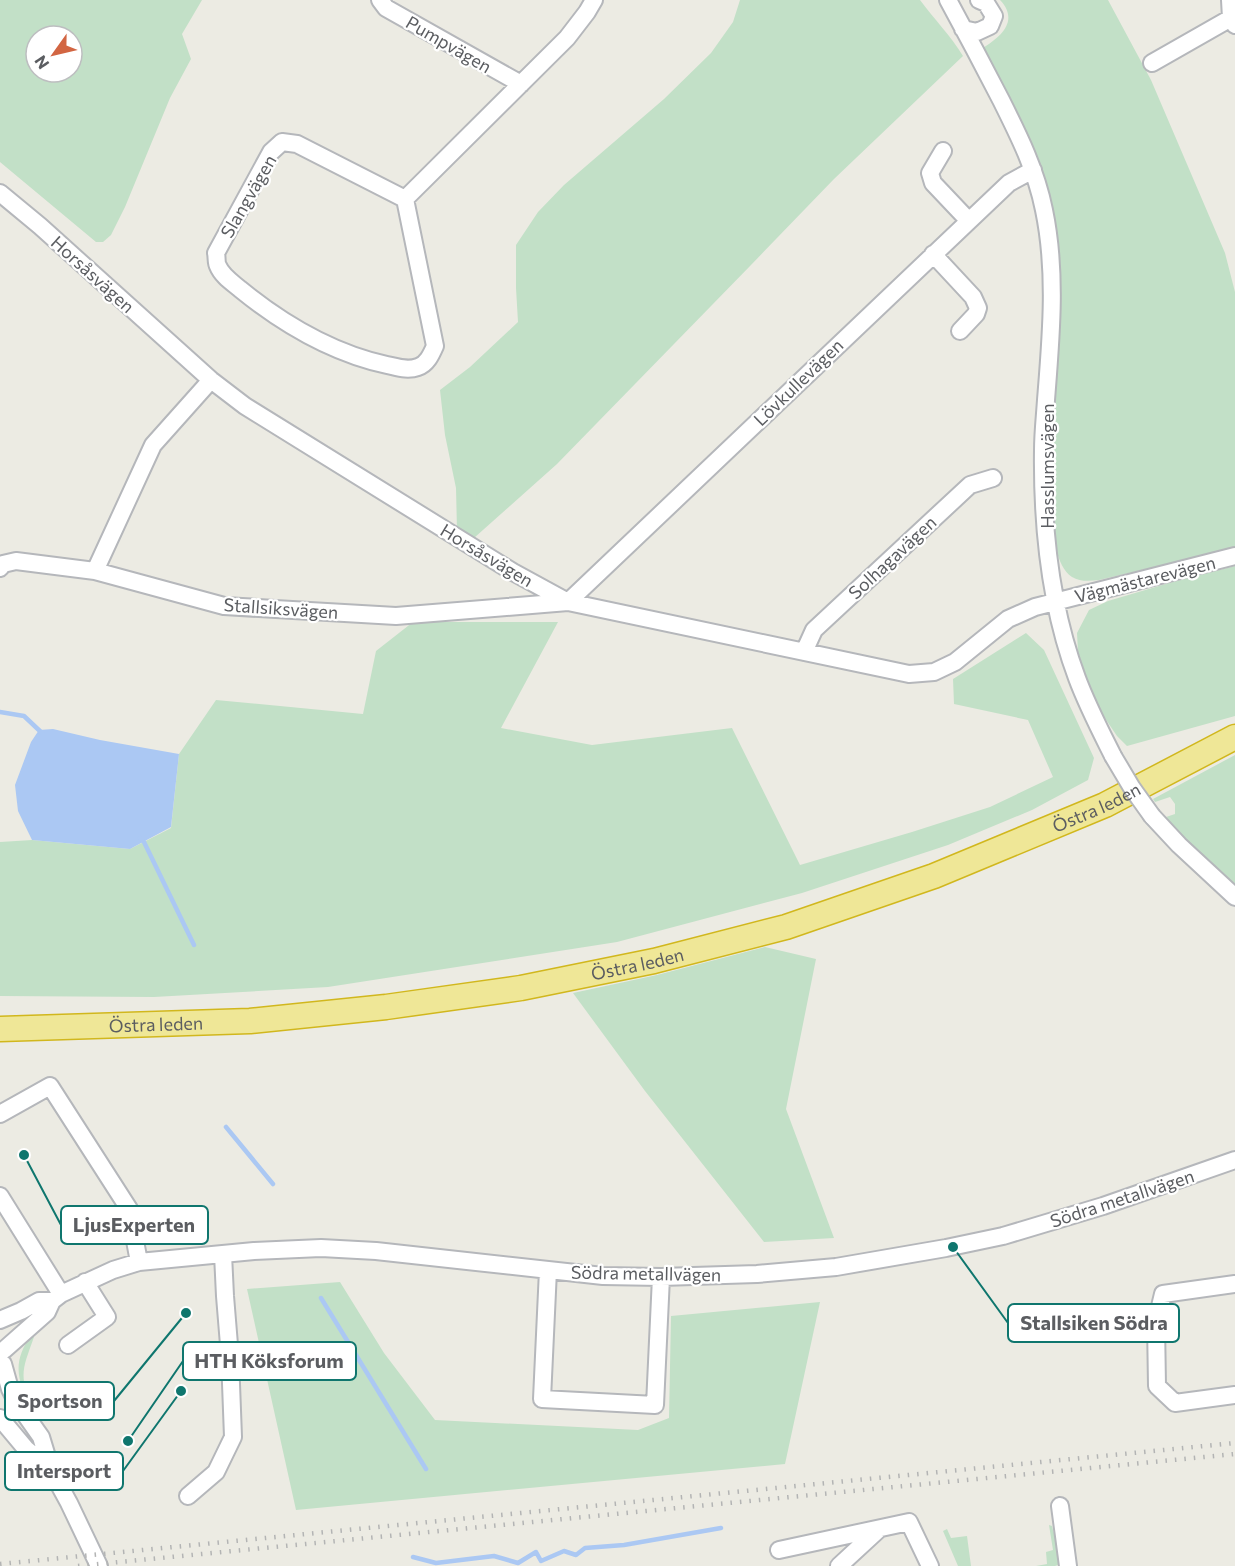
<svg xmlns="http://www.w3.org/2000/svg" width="1235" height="1566" viewBox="0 0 1235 1566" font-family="Commissioner,sans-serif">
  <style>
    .green { fill: #c2e0c7; fill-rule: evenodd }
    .water { fill: #abc8f3 }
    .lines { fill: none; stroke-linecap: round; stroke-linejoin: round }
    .stream { stroke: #abc8f3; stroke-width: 4.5 }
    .minor-casing { stroke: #b5b7bb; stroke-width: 20 }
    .highway-casing { stroke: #d1b71d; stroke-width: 27 }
    .minor { stroke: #fff; stroke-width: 16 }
    .highway { stroke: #efe797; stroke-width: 24 }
    .rail { stroke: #b3b4b4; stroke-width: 4.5; stroke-dasharray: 1.5 8; stroke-linecap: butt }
    .minor-bridge-casing { stroke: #b5b7bb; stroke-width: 20; stroke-linecap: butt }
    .minor-bridge { stroke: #fff; stroke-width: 16 }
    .labels { text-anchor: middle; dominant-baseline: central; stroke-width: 4.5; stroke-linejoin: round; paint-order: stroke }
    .street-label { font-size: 18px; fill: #5b5d61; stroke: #fff }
    .leader { fill: none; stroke: #0f766e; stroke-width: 2 }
    .callout-dot { fill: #0f766e; stroke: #fff; stroke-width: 2 }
    .callout { fill: #fff; stroke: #0f766e; stroke-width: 2 }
    .callout-label { font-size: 20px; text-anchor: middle; font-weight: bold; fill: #5b5d61 }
  </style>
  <rect width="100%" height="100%" fill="#ecebe3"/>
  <!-- green -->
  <path class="green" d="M 0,0 L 202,0 L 182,34 L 191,59 L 170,98 L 125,207 L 111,235 L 103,242 L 96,242 L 0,162 ZM 36,36 L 72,36 L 72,72 L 36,72 Z
    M 740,0 L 920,0 C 934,19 951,36 963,56 L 834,179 L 751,265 L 557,464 L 474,538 L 457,530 L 456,488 L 445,435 L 440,390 L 470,367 L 518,322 L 516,288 L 516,245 L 538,212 L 564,185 L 664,99 L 711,53 L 733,22 Z
    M 1000,0 L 1108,0 L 1151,80 L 1225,253 L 1235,292 L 1235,548 L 1099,580 C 1090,581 1080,582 1072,577 C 1050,562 1051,508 1051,484 L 1055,225 C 1052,211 1050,197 1046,184 C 1030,136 1006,92 983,48 C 1000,37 1020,21 1000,0 Z
    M 1235,566 L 1235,716 L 1127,746 L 1117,736 L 1096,705 L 1078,652 L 1077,633 L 1089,610 L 1108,601 L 1169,583 Z
    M 413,622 L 558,622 L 501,728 L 592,745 L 732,728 L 800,865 L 912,832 L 990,807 L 1053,777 L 1028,720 L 954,704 L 953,679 L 1026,633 L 1044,650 L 1094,758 L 1088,780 L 1032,810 L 948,845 L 802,893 L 617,942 L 328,987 L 154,997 L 0,996 L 0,842 L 32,840 L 130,849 L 171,828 L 179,754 L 216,700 L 363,714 L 376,651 Z
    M 1235,755 L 1235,886 L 1175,829 L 1166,817 L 1175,814 L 1175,804 L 1170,797 L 1155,802 L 1153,799 Z
    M 765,947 L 816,959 L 786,1109 L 834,1238 L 764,1242 L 645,1091 L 573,993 L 657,975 Z
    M 340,1282 L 384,1353 L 435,1420 L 638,1430 L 669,1418 L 671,1316 L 820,1302 L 785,1464 L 296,1510 L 247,1289 Z
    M 32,1334 L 34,1337 C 23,1368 17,1378 35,1407 L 33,1408 C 16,1381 12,1361 32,1334 Z
    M 1049,1525 L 1052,1526 L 1053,1530 L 1064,1563 L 1055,1566 L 1036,1566 L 1047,1564 L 1046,1552 L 1053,1550 Z
    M 947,1529 L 951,1538 L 967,1536 L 971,1566 L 958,1566 L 943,1531 Z"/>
  <!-- water -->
  <path class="water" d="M 53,729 L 100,740 L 179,754 L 171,827 L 130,849 L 32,840 L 18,811 L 15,785 L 31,742 L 39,730 Z"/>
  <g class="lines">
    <!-- stream -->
    <path class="stream" d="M 0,712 L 24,716 L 42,733
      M 140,838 L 144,842 L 194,945
      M 226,1127 L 273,1184
      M 321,1298 L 426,1469
      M 413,1557 L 436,1563 L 494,1556 L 518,1563 L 536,1552 L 541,1561 L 564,1551 L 576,1555 L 585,1548 L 624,1545 L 721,1528"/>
    <defs>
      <path id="minor" d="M 380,0 L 386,8 L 521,84
        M 948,0 C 966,33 984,67 1001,100 C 1019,136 1036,170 1044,210 C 1057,272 1051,337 1046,400 C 1045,416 1043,433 1043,450 C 1042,526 1050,606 1077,678 C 1087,705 1100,730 1113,756
        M 1230,0 L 1231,18
        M 963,29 L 977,32 L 990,26 L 994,16 L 986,3 L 979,0
        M 1152,63 L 1231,18 L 1235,25
        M 282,142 L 297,144 L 405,199 L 435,346 C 431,355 427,364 418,367 C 407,371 397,367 387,365 C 332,353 283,324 240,289 C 233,283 222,276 218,266 C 216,263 217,257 216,253 L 271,152 Z
        M 943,151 L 930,173 L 933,183 L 969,221
        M 0,193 L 40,226 L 211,380 L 245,406 L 513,572 L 568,602 L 909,674 L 934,672 L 955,662 L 1008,619 L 1035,607 L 1235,556
        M 405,199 L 567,38 L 587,12 L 594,0
        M 933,254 L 973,297 L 978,308 L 976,314 L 960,331
        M 0,568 L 3,564 L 16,561 L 95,571 L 224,606 L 396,616 L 568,602 L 1009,183 L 1033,170
        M 95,571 L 153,445 L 211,380
        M 804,652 L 814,630 L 970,485 L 993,478
        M 1152,816 L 1179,845 L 1235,897
        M 0,1114 L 50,1086 L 129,1209 L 139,1262
        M 0,1196 L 61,1294
        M 548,1270 L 542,1399 L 655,1405 L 661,1277
        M 1235,1284 L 1163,1294 L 1156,1323 L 1157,1386 L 1175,1403 L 1235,1395
        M 0,1320 L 21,1311 L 39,1301 L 52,1301
        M 68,1345 L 107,1317 L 85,1282
        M 4,1350 L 47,1312 L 52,1301 L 61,1294 L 113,1270 L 139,1262 L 254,1251 L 321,1248 L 376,1251 L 603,1276 L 661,1277 L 757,1274 L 836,1267 L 946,1248 L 1003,1236 L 1103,1206 L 1235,1160
        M 3,1364 L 10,1389 L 17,1403 L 41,1437 L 51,1470 L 69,1503 L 99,1566
        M 0,1418 L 26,1449 L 51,1470
        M 188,1496 L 216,1472 L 233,1437 L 230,1357 L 225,1296 L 223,1254
        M 1060,1506 L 1068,1566
        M 779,1550 L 909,1522 L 930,1566
        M 839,1566 L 878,1530"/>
      <g id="highway">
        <path id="s1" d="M 0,1029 L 250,1021 L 386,1007 L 521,988 L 654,961 L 786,927 L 934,876 L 1105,805 L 1235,737"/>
      </g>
    </defs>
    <!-- minor casing -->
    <use href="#minor" class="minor-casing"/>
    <!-- highway casing -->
    <use href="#highway" class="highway-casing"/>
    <!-- minor -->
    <use href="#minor" class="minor"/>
    <!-- highway -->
    <use href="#highway" class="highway"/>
    <!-- rail -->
    <path class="rail" d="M 0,1564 L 1235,1443
      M 78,1566 L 1235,1454"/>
    <defs>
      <path id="minor-bridge" d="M 1113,756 L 1132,788 L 1152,816"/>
    </defs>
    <!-- minor-bridge casing -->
    <use href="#minor-bridge" class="minor-bridge-casing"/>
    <!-- minor-bridge -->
    <use href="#minor-bridge" class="minor-bridge"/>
  </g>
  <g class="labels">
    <!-- street labels -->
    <g class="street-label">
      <text transform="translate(449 44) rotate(30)">Pumpvägen</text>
      <text transform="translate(248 196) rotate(-60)">Slangvägen</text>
      <text transform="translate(93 274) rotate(42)">Horsåsvägen</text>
      <text transform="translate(798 382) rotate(-44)">Lövkullevägen</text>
      <text transform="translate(1047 466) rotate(-90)">Hasslumsvägen</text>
      <text transform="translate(487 555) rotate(31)">Horsåsvägen</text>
      <text transform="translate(892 557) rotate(-43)">Solhagavägen</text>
      <text transform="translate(1145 579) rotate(-14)">Vägmästarevägen</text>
      <text transform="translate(281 608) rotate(4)">Stallsiksvägen</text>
      <text stroke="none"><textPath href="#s1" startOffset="1128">Östra leden</textPath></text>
      <text stroke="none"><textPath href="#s1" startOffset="642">Östra leden</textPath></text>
      <text stroke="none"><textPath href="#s1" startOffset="156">Östra leden</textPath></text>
      <text transform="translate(1122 1198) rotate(-18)">Södra metallvägen</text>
      <text transform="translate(646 1273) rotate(1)">Södra metallvägen</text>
    </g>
  </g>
  <!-- callouts -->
  <path class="leader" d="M24 1155L61 1225M953 1247L1008 1323M128 1441L183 1361M186 1313L114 1401M181 1391L123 1471"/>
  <g class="callout-dot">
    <circle cx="24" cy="1155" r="6"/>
    <circle cx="953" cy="1247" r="6"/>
    <circle cx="128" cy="1441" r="6"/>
    <circle cx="186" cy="1313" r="6"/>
    <circle cx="181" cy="1391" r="6"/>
  </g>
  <g class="callout">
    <rect x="61" y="1206" width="147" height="38" rx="6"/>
    <rect x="1008" y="1304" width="171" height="38" rx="6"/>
    <rect x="183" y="1342" width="173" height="38" rx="6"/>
    <rect x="5" y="1382" width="109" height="38" rx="6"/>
    <rect x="5" y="1452" width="118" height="38" rx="6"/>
  </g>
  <g class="callout-label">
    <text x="134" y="1232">LjusExperten</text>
    <text x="1094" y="1330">Stallsiken Södra</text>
    <text x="269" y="1368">HTH Köksforum</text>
    <text x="60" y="1408">Sportson</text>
    <text x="64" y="1478">Intersport</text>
  </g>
  <!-- north arrow -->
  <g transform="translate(54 54) rotate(236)"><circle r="28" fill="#ffffff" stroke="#bdbec0" stroke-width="1.5"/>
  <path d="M0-4.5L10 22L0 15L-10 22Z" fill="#d26542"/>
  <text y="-9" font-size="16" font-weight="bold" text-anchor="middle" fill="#5b5d61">N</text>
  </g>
</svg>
